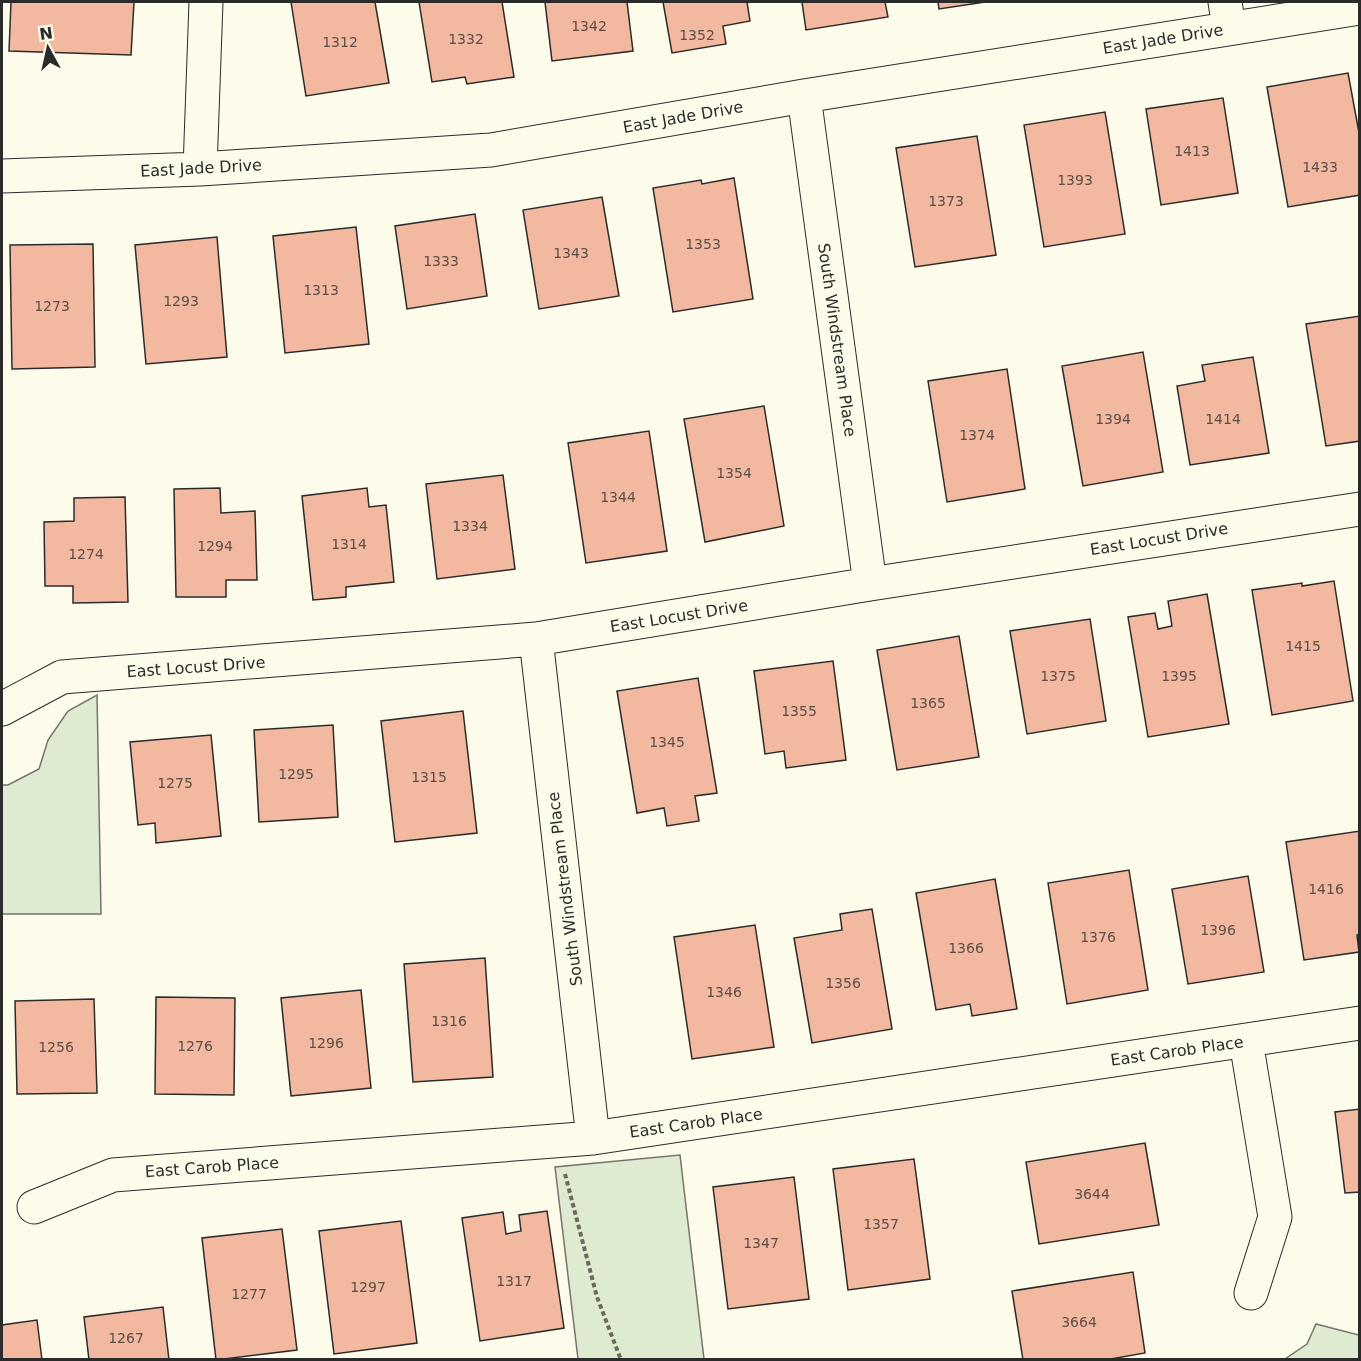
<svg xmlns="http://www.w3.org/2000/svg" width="1361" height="1361" viewBox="0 0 1361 1361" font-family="'DejaVu Sans',sans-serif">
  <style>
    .green { fill: #deebd1; stroke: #74746e; stroke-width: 1.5 }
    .building { fill: #f2b8a0; stroke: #2b2b2b; stroke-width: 1.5 }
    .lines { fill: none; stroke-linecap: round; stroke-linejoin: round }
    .minor-casing { stroke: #2b2b2b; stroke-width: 35 }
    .path { stroke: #6a6964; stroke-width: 4; stroke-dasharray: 4.5 3; stroke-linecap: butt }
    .minor { stroke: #fdfbea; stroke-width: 33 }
    .labels { text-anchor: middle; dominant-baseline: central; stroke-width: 4.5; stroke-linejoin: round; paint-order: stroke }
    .number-label { font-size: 14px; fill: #5d4e48 }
    .street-label { font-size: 16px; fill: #2b2b2b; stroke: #fdfbea }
  </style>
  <rect width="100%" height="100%" fill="#fdfbea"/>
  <!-- green -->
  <path class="green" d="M 97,695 L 101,914 L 2,914 L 2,785 L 8,785 L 39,769 L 48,740 L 68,711 Z
    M 680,1155 L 704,1359 L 578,1359 L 555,1167 Z
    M 1316,1324 L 1359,1335 L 1359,1359 L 1285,1359 L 1307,1344 Z"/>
  <!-- building -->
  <path class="building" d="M 11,2 L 134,2 L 131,55 L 9,51 Z
    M 291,2 L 375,2 L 389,83 L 306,96 Z
    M 419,2 L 502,2 L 514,77 L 467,84 L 465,77 L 432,82 Z
    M 545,2 L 627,2 L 633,51 L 552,61 Z
    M 663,2 L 747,2 L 750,21 L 723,26 L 726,44 L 672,53 Z
    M 802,2 L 885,2 L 888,17 L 806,30 Z
    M 938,2 L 985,2 L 939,9 Z
    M 1348,73 L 1360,138 L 1360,195 L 1288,207 L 1267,87 Z
    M 1223,98 L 1238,193 L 1161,205 L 1146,109 Z
    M 1105,112 L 1125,234 L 1044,247 L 1024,125 Z
    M 977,136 L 996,255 L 915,267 L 896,148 Z
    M 734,178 L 753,299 L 673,312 L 653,188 L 701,180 L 702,184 Z
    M 602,197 L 619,296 L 539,309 L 523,210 Z
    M 475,214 L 487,296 L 407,309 L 395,226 Z
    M 356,227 L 369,344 L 285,353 L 273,236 Z
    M 217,237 L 227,357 L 146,364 L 135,245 Z
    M 93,244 L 95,367 L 12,369 L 10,245 Z
    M 1360,316 L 1360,441 L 1326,446 L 1306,324 Z
    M 1143,352 L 1163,472 L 1083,486 L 1062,366 Z
    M 1253,357 L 1269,453 L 1190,465 L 1177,386 L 1205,381 L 1202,365 Z
    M 1007,369 L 1025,489 L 947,502 L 928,381 Z
    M 764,406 L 784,526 L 705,542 L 684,419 Z
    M 649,431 L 667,551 L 586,563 L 568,443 Z
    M 503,475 L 515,569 L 437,579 L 426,484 Z
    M 220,488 L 221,513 L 255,511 L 257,580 L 226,580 L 226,597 L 176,597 L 174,489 Z
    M 367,488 L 369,507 L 386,505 L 394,582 L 346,587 L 346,597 L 313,600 L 302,496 Z
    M 125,497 L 128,602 L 73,603 L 73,586 L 45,586 L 44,522 L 74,521 L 74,498 Z
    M 1334,581 L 1353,701 L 1272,715 L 1252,590 L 1302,583 L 1302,586 Z
    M 1207,594 L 1229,724 L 1148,737 L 1128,617 L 1155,613 L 1158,629 L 1172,626 L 1168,601 Z
    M 1090,619 L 1106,721 L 1027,734 L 1010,631 Z
    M 959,636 L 979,757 L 897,770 L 877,650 Z
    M 833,661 L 846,760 L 786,768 L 784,751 L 765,754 L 754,671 Z
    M 698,678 L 717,793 L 695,796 L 699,821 L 667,826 L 664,808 L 637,813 L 617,691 Z
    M 463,711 L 477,833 L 395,842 L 381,721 Z
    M 333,725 L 338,817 L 259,822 L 254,730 Z
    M 211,735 L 221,836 L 156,843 L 155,823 L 138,825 L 130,742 Z
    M 1360,831 L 1360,935 L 1357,935 L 1359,952 L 1304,960 L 1286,842 Z
    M 1129,870 L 1148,990 L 1067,1004 L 1048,883 Z
    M 1248,876 L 1264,972 L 1188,984 L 1172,889 Z
    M 995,879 L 1017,1009 L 972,1016 L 970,1004 L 936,1010 L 916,893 Z
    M 872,909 L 892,1029 L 812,1043 L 794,938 L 842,930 L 840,914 Z
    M 755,925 L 774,1047 L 692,1059 L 674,937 Z
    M 485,958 L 493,1077 L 413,1082 L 404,964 Z
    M 361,990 L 371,1088 L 291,1096 L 281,998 Z
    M 156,997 L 235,998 L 234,1095 L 155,1094 Z
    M 94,999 L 97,1093 L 17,1094 L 15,1001 Z
    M 1360,1109 L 1360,1192 L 1345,1193 L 1335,1112 Z
    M 1145,1143 L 1159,1225 L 1039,1244 L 1026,1162 Z
    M 914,1159 L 930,1279 L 848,1290 L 833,1169 Z
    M 794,1177 L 809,1299 L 728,1309 L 713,1187 Z
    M 547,1211 L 564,1328 L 480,1341 L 462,1218 L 503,1212 L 506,1234 L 521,1231 L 519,1215 Z
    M 401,1221 L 417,1343 L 334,1354 L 319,1231 Z
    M 282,1229 L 297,1350 L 216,1360 L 202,1238 Z
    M 1133,1272 L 1145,1353 L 1105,1360 L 1023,1360 L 1012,1291 Z
    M 163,1307 L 169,1360 L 89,1360 L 84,1317 Z
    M 37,1320 L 42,1360 L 2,1360 L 2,1325 Z"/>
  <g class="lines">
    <defs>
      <path id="minor" d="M 1225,2 L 1229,28
        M 804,96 L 870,584
        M 200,169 L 206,2
        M 2,176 L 200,169 L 491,150 L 804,96 L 1360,8
        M 536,639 L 593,1138
        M 2,709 L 62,677 L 536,639 L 870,584 L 1360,509
        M 1246,1041 L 1275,1217 L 1251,1293
        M 34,1207 L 113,1175 L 593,1138 L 1360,1023"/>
    </defs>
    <!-- minor casing -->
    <use href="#minor" class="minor-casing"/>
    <!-- path -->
    <path class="path" d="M 565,1174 L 597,1297 L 621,1360"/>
    <!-- minor -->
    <use href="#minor" class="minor"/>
  </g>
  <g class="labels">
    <!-- number labels -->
    <g class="number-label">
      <text x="589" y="26">1342</text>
      <text x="697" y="35">1352</text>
      <text x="466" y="39">1332</text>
      <text x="340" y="42">1312</text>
      <text x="1192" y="151">1413</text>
      <text x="1320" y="167">1433</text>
      <text x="1075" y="180">1393</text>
      <text x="946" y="201">1373</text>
      <text x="703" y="244">1353</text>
      <text x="571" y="253">1343</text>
      <text x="441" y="261">1333</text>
      <text x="321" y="290">1313</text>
      <text x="181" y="301">1293</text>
      <text x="52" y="306">1273</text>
      <text x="1113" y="419">1394</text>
      <text x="1223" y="419">1414</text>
      <text x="977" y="435">1374</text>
      <text x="734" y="473">1354</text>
      <text x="618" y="497">1344</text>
      <text x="470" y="526">1334</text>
      <text x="349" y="544">1314</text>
      <text x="215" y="546">1294</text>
      <text x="86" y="554">1274</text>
      <text x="1303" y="646">1415</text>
      <text x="1058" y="676">1375</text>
      <text x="1179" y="676">1395</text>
      <text x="928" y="703">1365</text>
      <text x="799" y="711">1355</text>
      <text x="667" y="742">1345</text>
      <text x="296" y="774">1295</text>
      <text x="429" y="777">1315</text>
      <text x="175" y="783">1275</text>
      <text x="1326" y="889">1416</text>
      <text x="1218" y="930">1396</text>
      <text x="1098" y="937">1376</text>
      <text x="966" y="948">1366</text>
      <text x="843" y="983">1356</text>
      <text x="724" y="992">1346</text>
      <text x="449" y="1021">1316</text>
      <text x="326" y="1043">1296</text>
      <text x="195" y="1046">1276</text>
      <text x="56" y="1047">1256</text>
      <text x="1092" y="1194">3644</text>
      <text x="881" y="1224">1357</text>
      <text x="761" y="1243">1347</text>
      <text x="514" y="1281">1317</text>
      <text x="368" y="1287">1297</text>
      <text x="249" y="1294">1277</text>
      <text x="1079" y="1322">3664</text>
      <text x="126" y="1338">1267</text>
    </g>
    <!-- street labels -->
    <g class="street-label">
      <text transform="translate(1163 39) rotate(-9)">East Jade Drive</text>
      <text transform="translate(683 117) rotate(-10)">East Jade Drive</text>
      <text transform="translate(201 168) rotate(-3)">East Jade Drive</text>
      <text transform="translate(837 340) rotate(82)">South Windstream Place</text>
      <text transform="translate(1159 539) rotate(-9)">East Locust Drive</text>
      <text transform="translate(679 616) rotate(-9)">East Locust Drive</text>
      <text transform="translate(196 667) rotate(-4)">East Locust Drive</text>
      <text transform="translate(565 889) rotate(-97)">South Windstream Place</text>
      <text transform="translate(1177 1051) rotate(-8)">East Carob Place</text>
      <text transform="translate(696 1123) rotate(-8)">East Carob Place</text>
      <text transform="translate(212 1167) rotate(-4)">East Carob Place</text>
    </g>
  </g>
  <!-- border -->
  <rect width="1361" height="1361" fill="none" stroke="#2b2b2b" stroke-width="6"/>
  <!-- north arrow -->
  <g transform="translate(48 48) rotate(352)" stroke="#fdfbea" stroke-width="4.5" paint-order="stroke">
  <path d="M0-4.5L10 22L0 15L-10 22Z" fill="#2b2b2b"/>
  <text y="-9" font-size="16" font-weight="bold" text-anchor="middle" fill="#2b2b2b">N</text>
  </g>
</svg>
